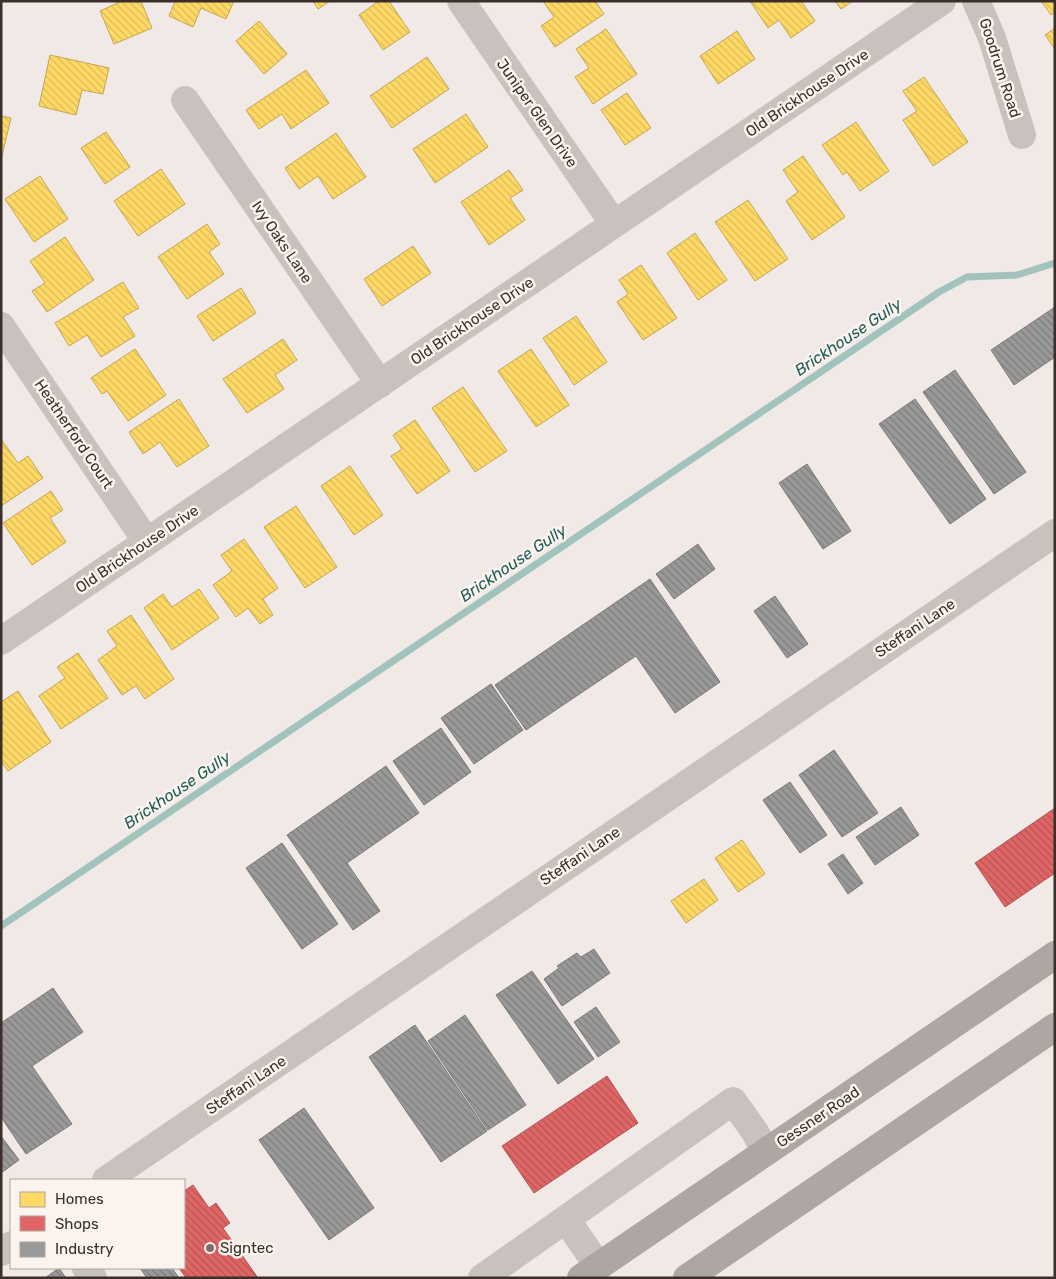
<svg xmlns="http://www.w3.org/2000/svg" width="1056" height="1279" viewBox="0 0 1056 1279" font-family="Rubik,sans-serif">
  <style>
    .homes { fill: url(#homes-back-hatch); stroke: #c4a654 }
    .shops { fill: url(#shops-back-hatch); stroke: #ae5554 }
    .industry { fill: url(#industry-back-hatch); stroke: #7d7978 }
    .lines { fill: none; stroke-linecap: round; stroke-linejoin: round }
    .stream { stroke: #a1c2bd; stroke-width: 7 }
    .minor { stroke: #c9c1be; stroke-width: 28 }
    .major { stroke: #aea6a3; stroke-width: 28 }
    .poi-dot { fill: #7a6f6c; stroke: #fbf3ee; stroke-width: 2 }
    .labels { text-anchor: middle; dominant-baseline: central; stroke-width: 5; stroke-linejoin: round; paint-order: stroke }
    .street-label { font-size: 15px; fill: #3b2e2b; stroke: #fbf3ee }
    .poi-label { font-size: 15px; fill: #3b2e2b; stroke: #fbf3ee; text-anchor: start }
    .water-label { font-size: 16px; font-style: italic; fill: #1f5d58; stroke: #fbf3ee }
  </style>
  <defs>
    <pattern id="homes-back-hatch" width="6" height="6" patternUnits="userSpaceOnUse" patternTransform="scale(1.25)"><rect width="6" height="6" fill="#ffd966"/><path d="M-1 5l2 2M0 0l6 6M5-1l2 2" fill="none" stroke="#dbbb59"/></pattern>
    <pattern id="shops-back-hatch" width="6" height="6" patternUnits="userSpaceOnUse" patternTransform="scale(1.25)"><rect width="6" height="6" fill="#e06666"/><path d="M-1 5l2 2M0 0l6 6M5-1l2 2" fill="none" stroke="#b75454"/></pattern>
    <pattern id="industry-back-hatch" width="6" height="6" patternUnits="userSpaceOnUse" patternTransform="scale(1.25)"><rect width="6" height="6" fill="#999"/><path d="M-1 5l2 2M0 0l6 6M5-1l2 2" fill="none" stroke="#7e7d7d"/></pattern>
  </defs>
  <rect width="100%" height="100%" fill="#f0e9e5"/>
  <!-- homes -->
  <path class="homes" d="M 122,1 L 141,1 L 152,28 L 114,44 L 100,11 Z
    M 175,1 L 234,1 L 226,19 L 201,8 L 193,27 L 169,16 Z
    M 313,1 L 330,1 L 318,9 Z
    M 379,1 L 389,1 L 410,32 L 383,50 L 359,15 Z
    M 543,1 L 595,1 L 604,14 L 555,47 L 541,26 L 554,17 Z
    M 750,1 L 801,1 L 815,21 L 791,38 L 779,20 L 768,28 Z
    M 835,1 L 853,1 L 841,9 Z
    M 1041,1 L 1055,1 L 1055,12 L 1051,15 Z
    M 259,21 L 287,54 L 264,74 L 236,41 Z
    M 1055,28 L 1055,49 L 1045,35 Z
    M 606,29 L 637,74 L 593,104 L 575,77 L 589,68 L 576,49 Z
    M 737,31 L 755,59 L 718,84 L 700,56 Z
    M 50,55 L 109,68 L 103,94 L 82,90 L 76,115 L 39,106 Z
    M 427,57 L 449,89 L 392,128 L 370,96 Z
    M 306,70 L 329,103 L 291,129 L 282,114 L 259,129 L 246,110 Z
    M 924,77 L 968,142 L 933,166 L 903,120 L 917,111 L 903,91 Z
    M 627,93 L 651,128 L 625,145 L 601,110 Z
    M 466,114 L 488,147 L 435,183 L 413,149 Z
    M 1,116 L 11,118 L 1,160 Z
    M 856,122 L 889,171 L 860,191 L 847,172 L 843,175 L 822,145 Z
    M 106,132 L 130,167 L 105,184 L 81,148 Z
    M 336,133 L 366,177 L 333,199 L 318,176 L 299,189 L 285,168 Z
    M 803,156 L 845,217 L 812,240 L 786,201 L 798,192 L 783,170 Z
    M 161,169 L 185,204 L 138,236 L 114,201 Z
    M 509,170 L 523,190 L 510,198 L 525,220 L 489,245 L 461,202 Z
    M 40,176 L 68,219 L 34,242 L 5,199 Z
    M 748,200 L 788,259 L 755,281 L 715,222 Z
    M 207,224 L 220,244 L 209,252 L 224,274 L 187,299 L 158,257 Z
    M 695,233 L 727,280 L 698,300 L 667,253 Z
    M 65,237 L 94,280 L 47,312 L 32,291 L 45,283 L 30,261 Z
    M 413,246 L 431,273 L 382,306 L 364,279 Z
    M 641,265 L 677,318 L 643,340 L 617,302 L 628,294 L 619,280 Z
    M 123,282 L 139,308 L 123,317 L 135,336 L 101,357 L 87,335 L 69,346 L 55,323 Z
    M 241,288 L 256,313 L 213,341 L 197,316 Z
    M 576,316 L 607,362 L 574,385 L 543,338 Z
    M 283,339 L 297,360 L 275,375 L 284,389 L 247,413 L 223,379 Z
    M 135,349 L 166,395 L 128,421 L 107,391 L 102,394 L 91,378 Z
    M 531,349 L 569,405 L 536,427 L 498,371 Z
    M 463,387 L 507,451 L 475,472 L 432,408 Z
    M 179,399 L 209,446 L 177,467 L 160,442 L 143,454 L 129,432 Z
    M 415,420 L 450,471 L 417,494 L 391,456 L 402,449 L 393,435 Z
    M 1,439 L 18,463 L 28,456 L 43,478 L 1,506 Z
    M 350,466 L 383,515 L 354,535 L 321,486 Z
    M 51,491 L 63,510 L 50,518 L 66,542 L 32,565 L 3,523 Z
    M 296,506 L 337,567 L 305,588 L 264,527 Z
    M 244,539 L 278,588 L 263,599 L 273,615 L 260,624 L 248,608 L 236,617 L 213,585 L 232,571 L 221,555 Z
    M 199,589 L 219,618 L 172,650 L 144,608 L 163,594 L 172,607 Z
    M 131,615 L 174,679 L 145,699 L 136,686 L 122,695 L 98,660 L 117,646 L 107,631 Z
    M 78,653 L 108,698 L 61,729 L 39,696 L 65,678 L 57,667 Z
    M 18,691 L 51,742 L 8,771 L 1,761 L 1,725 L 4,723 L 1,720 L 1,702 Z
    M 742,840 L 765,874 L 738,892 L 715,858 Z
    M 704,879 L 718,900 L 686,923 L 671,901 Z"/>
  <!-- shops -->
  <path class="shops" d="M 1055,808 L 1055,873 L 1005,907 L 975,863 Z
    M 607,1076 L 638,1123 L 534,1193 L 502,1146 Z
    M 193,1185 L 209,1208 L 216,1203 L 230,1223 L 223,1228 L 258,1278 L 186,1278 L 179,1268 L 184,1268 L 184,1191 Z"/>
  <!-- industry -->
  <path class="industry" d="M 1055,307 L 1055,357 L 1014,385 L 991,350 Z
    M 955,370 L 1026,472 L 994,494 L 923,392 Z
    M 915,399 L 986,499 L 950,524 L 879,424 Z
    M 807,464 L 851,531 L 823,549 L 779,483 Z
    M 698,544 L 715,569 L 674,599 L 656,574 Z
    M 650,579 L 720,682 L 675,713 L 636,656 L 526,730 L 495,685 Z
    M 775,596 L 808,644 L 787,658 L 754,611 Z
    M 491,684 L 523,730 L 474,764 L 441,718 Z
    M 441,728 L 471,772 L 424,805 L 393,761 Z
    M 834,750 L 878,813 L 842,837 L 799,775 Z
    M 386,766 L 419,813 L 347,863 L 380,911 L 353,930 L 287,835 Z
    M 790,782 L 827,835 L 800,853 L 763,800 Z
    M 901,807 L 919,835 L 875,865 L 856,837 Z
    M 282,843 L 338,924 L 302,949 L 246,868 Z
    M 843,854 L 863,883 L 848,894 L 828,864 Z
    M 594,949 L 610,973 L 562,1006 L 544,979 L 559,968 L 557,966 L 577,953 L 581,957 Z
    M 532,971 L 594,1059 L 558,1084 L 496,995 Z
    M 53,988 L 83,1032 L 32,1066 L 72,1124 L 26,1154 L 1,1117 L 1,1023 Z
    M 596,1007 L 620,1042 L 598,1057 L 574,1022 Z
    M 465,1015 L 526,1105 L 488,1130 L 428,1041 Z
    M 415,1025 L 487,1131 L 441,1162 L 369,1057 Z
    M 304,1108 L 374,1208 L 329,1240 L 259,1140 Z
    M 1,1136 L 19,1160 L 1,1173 Z
    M 59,1268 L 66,1278 L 45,1278 Z
    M 140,1268 L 172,1268 L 179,1278 L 147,1278 Z"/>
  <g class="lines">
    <!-- stream -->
    <path class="stream" d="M 1,926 L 939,292 L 967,277 L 1017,275 L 1055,263"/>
    <!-- minor -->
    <path class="minor" d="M 461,1 L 614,224
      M 976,1 L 992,38 L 1022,135
      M 185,100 L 380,384
      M 1,326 L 147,542
      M 1,641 L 942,1
      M 106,1180 L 1055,533
      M 1,1252 L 11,1245
      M 598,1266 L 566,1219 L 733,1101 L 755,1132 L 766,1152
      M 86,1268 L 93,1278
      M 482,1278 L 566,1219"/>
    <!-- major -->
    <path class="major" d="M 581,1278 L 1055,955
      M 687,1278 L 1055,1027"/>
  </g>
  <!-- markers -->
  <circle class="poi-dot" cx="210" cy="1248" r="5"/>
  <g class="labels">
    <!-- street labels -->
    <g class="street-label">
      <text transform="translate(1000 68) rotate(72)">Goodrum Road</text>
      <text transform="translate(807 93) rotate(-34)">Old Brickhouse Drive</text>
      <text transform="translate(537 113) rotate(55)">Juniper Glen Drive</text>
      <text transform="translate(282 242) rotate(56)">Ivy Oaks Lane</text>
      <text transform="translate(472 321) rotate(-34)">Old Brickhouse Drive</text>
      <text transform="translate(74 434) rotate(56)">Heatherford Court</text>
      <text transform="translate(137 549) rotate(-34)">Old Brickhouse Drive</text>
      <text transform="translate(915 628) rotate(-34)">Steffani Lane</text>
      <text transform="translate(580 856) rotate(-34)">Steffani Lane</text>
      <text transform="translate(246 1085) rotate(-34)">Steffani Lane</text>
      <text transform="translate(818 1117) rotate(-34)">Gessner Road</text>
    </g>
    <!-- poi labels -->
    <g class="poi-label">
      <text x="220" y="1248">Signtec</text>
    </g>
    <!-- water labels -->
    <g class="water-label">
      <text transform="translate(848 337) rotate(-34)">Brickhouse Gully</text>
      <text transform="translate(513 563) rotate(-34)">Brickhouse Gully</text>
      <text transform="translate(177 790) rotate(-34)">Brickhouse Gully</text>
    </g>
  </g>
  <!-- border -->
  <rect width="1056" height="1279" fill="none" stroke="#3b2e2b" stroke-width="5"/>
  <!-- legend -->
  <rect x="10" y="1179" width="175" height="90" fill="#fbf3ee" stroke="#aea4a0"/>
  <rect x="20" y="1192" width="25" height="15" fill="#ffd966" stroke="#aea4a0"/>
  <text x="55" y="1204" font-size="15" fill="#3b2e2b">Homes</text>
  <rect x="20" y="1216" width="25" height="15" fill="#e06666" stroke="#aea4a0"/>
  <text x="55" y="1229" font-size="15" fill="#3b2e2b">Shops</text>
  <rect x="20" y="1242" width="25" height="15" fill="#999999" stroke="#aea4a0"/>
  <text x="55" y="1254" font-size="15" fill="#3b2e2b">Industry</text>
</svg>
